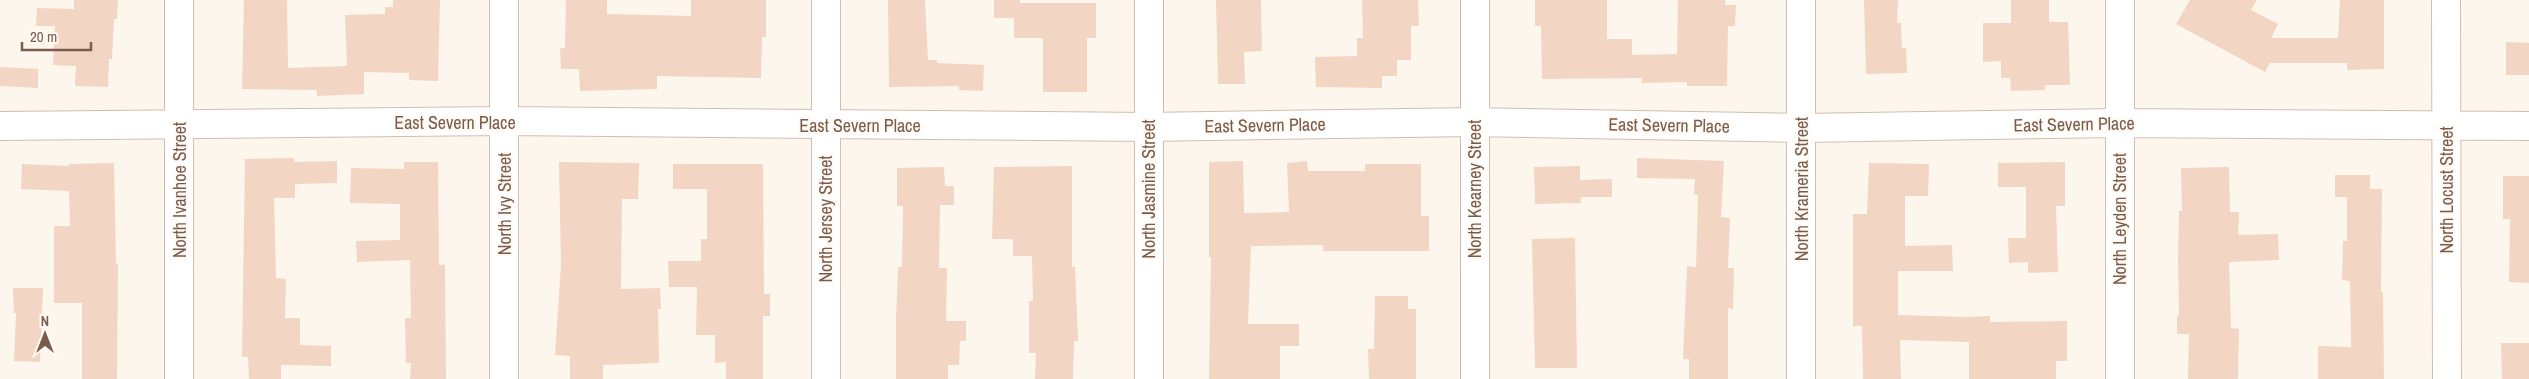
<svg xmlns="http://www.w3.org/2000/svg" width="2529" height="379" viewBox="0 0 2529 379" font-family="'Archivo Narrow',sans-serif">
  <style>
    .building { fill: #f3d5c3 }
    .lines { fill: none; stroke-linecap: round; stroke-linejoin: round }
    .minor-casing { stroke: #d1beb0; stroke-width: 30 }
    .minor { stroke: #fff; stroke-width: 28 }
    .labels { text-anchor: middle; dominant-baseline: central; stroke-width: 4; stroke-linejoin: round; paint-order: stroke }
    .street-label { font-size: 18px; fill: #7a5c4d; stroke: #fffaf3 }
  </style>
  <rect width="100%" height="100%" fill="#fdf6ec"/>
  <!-- building -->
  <path class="building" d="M 74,0 L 118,0 L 117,19 L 114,19 L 112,59 L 109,59 L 108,87 L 75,86 L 76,66 L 53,65 L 55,26 L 36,26 L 37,8 L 74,9 Z
    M 244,0 L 287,0 L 288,68 L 347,66 L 345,15 L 385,14 L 385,7 L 393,7 L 393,0 L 440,0 L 438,81 L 409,80 L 409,73 L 364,72 L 364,94 L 317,96 L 317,90 L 242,89 Z
    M 566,0 L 607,0 L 607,14 L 691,16 L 691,0 L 766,0 L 766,37 L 762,37 L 761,78 L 657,76 L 657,89 L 580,91 L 579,69 L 561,69 L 560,48 L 565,48 Z
    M 888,0 L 925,0 L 928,60 L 937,60 L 937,63 L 984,65 L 983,91 L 959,90 L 959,86 L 889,87 Z
    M 994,0 L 1020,0 L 1020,3 L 1096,3 L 1096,38 L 1087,38 L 1087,92 L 1043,92 L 1043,38 L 1014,38 L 1014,18 L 994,18 Z
    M 1216,0 L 1261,0 L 1262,51 L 1244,52 L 1245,84 L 1218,84 Z
    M 1362,0 L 1418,0 L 1419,26 L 1411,26 L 1411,60 L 1397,60 L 1397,76 L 1382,76 L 1382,88 L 1316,87 L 1315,57 L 1357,56 L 1357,38 L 1363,38 Z
    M 1535,0 L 1607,0 L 1607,39 L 1632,39 L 1632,55 L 1677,54 L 1678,0 L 1725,0 L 1725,5 L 1736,5 L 1735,26 L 1728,26 L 1727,86 L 1687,86 L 1687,82 L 1642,83 L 1642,78 L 1542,79 L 1541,26 L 1535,26 Z
    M 1864,0 L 1898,0 L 1897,23 L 1901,23 L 1902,48 L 1906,48 L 1907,73 L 1866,74 Z
    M 2011,0 L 2049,0 L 2049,22 L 2068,22 L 2070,85 L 2045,85 L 2045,90 L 2011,91 L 2010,78 L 2001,78 L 2001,61 L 1983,62 L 1983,23 L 2011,23 Z
    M 2190,0 L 2257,0 L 2251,10 L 2278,24 L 2271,38 L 2338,38 L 2340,0 L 2384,0 L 2384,69 L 2347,70 L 2347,63 L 2270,63 L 2265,72 L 2176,24 Z
    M 2506,42 L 2529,43 L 2529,75 L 2506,75 Z
    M 0,67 L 38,69 L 38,88 L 0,86 Z
    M 294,158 L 294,162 L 337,161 L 337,183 L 295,184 L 295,198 L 274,198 L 276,278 L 286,279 L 285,318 L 300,318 L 300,345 L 331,346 L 331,366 L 281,365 L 281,379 L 249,379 L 248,357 L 242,357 L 245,159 Z
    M 1637,158 L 1724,161 L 1721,217 L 1730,218 L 1728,268 L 1734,268 L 1733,309 L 1728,308 L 1728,379 L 1689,379 L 1689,359 L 1683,359 L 1687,266 L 1696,267 L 1698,195 L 1694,194 L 1695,179 L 1637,178 Z
    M 1243,161 L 1244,213 L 1289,212 L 1287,163 L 1307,161 L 1308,171 L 1365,171 L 1365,164 L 1421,164 L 1421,216 L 1429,216 L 1429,251 L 1323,251 L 1323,245 L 1251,246 L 1248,324 L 1299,324 L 1299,346 L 1280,346 L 1280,379 L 1209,379 L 1211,257 L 1209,257 L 1209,162 Z
    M 404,162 L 438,162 L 439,265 L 445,265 L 446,379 L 410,379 L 411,363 L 406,363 L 405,318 L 411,318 L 410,260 L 357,262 L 356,241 L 400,240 L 400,204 L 350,203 L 351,168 L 404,169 Z
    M 559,162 L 639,163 L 638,199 L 622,199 L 621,289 L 660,288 L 661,309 L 658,309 L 659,363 L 603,365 L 603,379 L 570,379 L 570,356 L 555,355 L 561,264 Z
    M 2065,162 L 2065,206 L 2056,206 L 2058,272 L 2028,273 L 2028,262 L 2009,263 L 2008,238 L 2026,238 L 2026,187 L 1998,187 L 1998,163 Z
    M 114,163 L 116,264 L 118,264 L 117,379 L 82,379 L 82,303 L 54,303 L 54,226 L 70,226 L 69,191 L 21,189 L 22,164 L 69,166 L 69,164 Z
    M 1869,163 L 1929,164 L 1928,196 L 1905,196 L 1905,246 L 1952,245 L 1953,271 L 1898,271 L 1898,315 L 1968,317 L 1990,316 L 1990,322 L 2067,321 L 2067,361 L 2056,361 L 2056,379 L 1969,379 L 1969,342 L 1900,340 L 1901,379 L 1863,379 L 1862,326 L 1853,326 L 1853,214 L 1867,214 Z
    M 673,164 L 763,164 L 764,294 L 770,294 L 770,316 L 763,316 L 763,379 L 726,379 L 726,362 L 715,363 L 715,335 L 696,335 L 697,287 L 669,287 L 668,261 L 701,261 L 701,239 L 707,239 L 707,189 L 673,189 Z
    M 1072,166 L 1072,267 L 1075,267 L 1078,341 L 1074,341 L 1073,379 L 1035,379 L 1036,353 L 1029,353 L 1029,301 L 1033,301 L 1032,256 L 1013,256 L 1013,239 L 992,239 L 994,167 Z
    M 1580,166 L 1580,180 L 1612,179 L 1612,197 L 1581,197 L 1581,203 L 1535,204 L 1534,167 Z
    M 944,167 L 945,186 L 954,186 L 954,205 L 940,205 L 939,268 L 947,268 L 946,321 L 966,321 L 966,341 L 960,341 L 959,365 L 948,365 L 948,379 L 896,379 L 896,320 L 898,267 L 902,267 L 903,206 L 897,206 L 897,168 Z
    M 2229,167 L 2230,212 L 2239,212 L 2238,235 L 2278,234 L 2279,260 L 2229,262 L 2231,328 L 2239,329 L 2238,379 L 2188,379 L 2189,334 L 2177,334 L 2177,315 L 2179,316 L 2178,257 L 2179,211 L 2182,211 L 2181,168 Z
    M 2335,175 L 2370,175 L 2370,189 L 2382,189 L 2381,292 L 2383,292 L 2384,379 L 2318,379 L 2318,346 L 2351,347 L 2350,281 L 2342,280 L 2343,241 L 2347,241 L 2347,197 L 2335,197 Z
    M 2503,176 L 2529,176 L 2529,283 L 2509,282 L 2510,219 L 2503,219 Z
    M 1575,238 L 1577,368 L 1535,368 L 1532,239 Z
    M 13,288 L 43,288 L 40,362 L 14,361 L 16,313 L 14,313 Z
    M 1375,296 L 1408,296 L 1408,309 L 1416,309 L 1416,379 L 1369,379 L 1368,349 L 1374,349 Z
    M 2501,343 L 2529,343 L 2529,379 L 2502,379 Z"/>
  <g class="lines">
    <defs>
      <path id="minor" d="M 504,0 L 504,379
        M 1475,0 L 1475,379
        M 1801,0 L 1801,379
        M 2120,0 L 2120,379
        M 2446,0 L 2447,379
        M 0,126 L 503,121 L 1147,127 L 1474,122 L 1801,128 L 2119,123 L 2529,126
        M 179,379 L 179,0
        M 826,379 L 826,0
        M 1149,379 L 1149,0"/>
    </defs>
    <!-- minor casing -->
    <use href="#minor" class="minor-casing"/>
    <!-- minor -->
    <use href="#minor" class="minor"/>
  </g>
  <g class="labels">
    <!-- street labels -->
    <g class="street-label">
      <text x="455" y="122">East Severn Place</text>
      <text transform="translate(2074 124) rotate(-1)">East Severn Place</text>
      <text x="860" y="125">East Severn Place</text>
      <text transform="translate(1265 125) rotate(-1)">East Severn Place</text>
      <text transform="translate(1669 125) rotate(1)">East Severn Place</text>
      <text transform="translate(1148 189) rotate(-90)">North Jasmine Street</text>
      <text transform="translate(1474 189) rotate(-90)">North Kearney Street</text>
      <text transform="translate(1801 189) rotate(-90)">North Krameria Street</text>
      <text transform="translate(179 190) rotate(-90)">North Ivanhoe Street</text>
      <text transform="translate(2446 190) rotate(-90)">North Locust Street</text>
      <text transform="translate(504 204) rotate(-90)">North Ivy Street</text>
      <text transform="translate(825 219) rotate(-90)">North Jersey Street</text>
      <text transform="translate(2119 219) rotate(-90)">North Leyden Street</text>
    </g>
  </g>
  <!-- north arrow -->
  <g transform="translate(45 334)" stroke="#fffaf3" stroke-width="4" paint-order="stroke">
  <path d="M0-4L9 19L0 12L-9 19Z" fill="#7a5c4d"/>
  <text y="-8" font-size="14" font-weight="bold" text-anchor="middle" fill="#7a5c4d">N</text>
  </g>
  <!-- scale -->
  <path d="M22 42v8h69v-8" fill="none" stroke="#7a5c4d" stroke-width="2.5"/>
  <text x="30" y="42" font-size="15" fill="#7a5c4d" stroke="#fffaf3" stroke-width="4" paint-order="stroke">20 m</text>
</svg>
